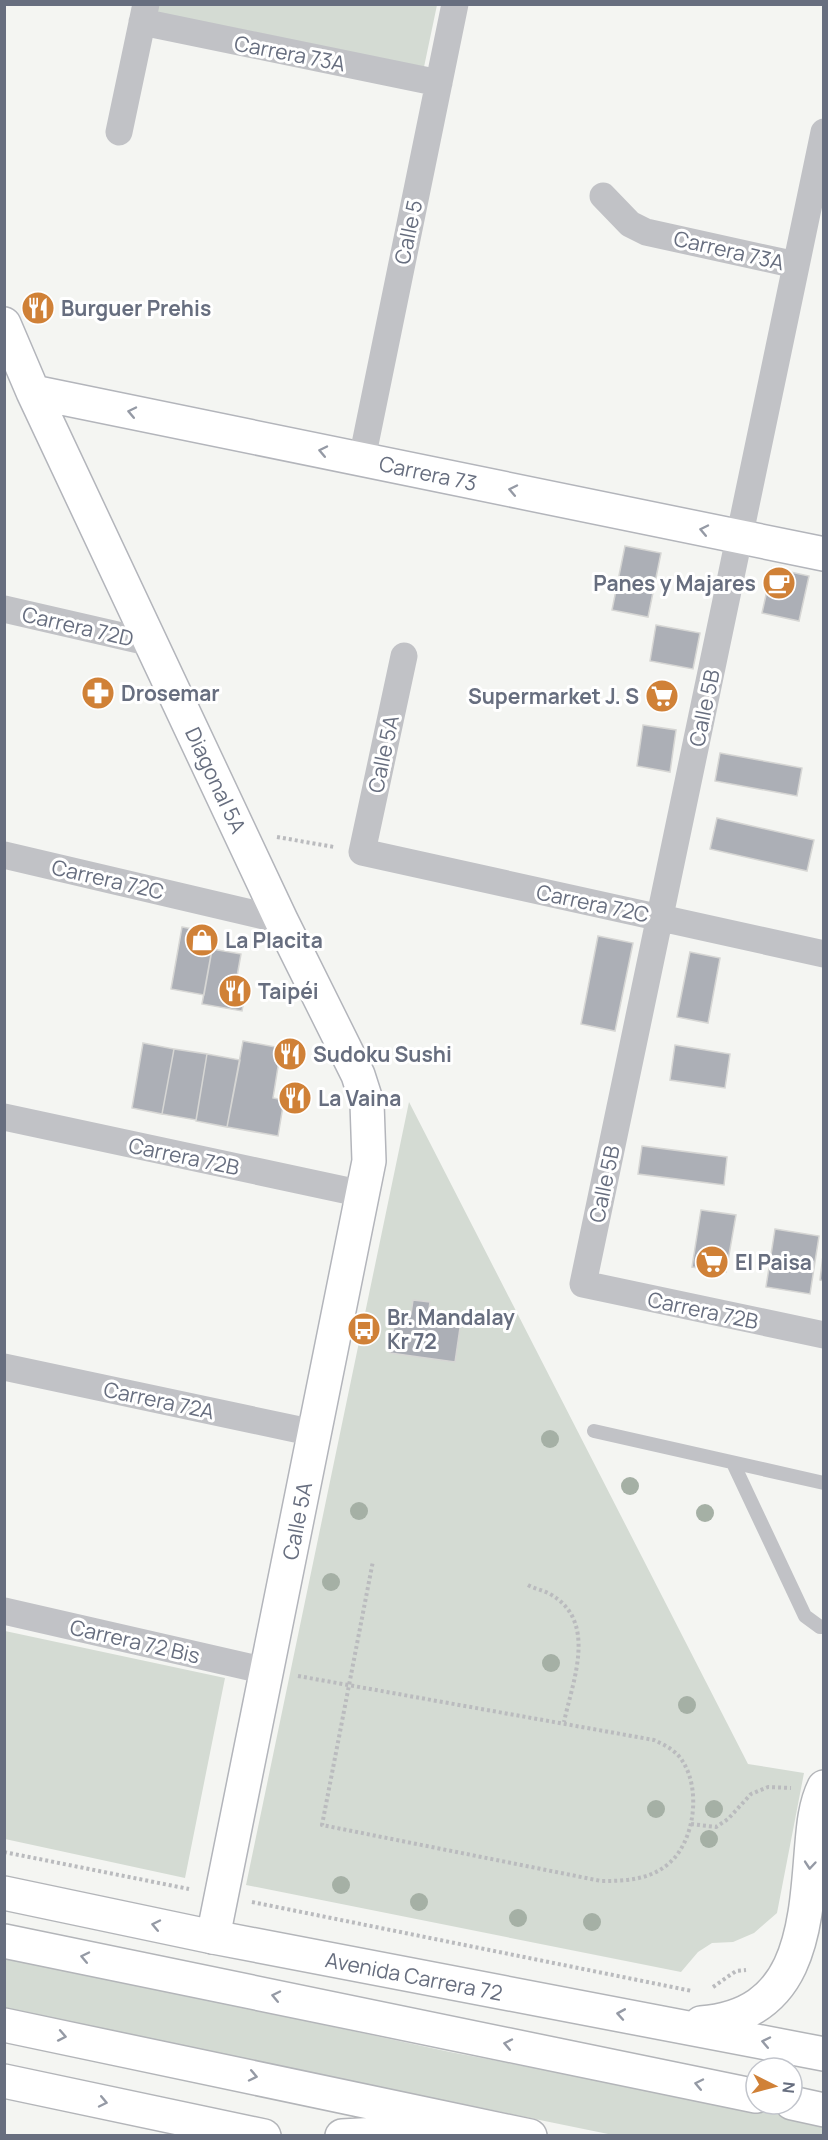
<svg xmlns="http://www.w3.org/2000/svg" width="828" height="2140" viewBox="0 0 828 2140" font-family="Manrope,sans-serif">
  <style>
    .green { fill: #d4dbd3 }
    .building { fill: #acafb6; stroke: #d6d6d4; stroke-width: 1.5 }
    .lines { fill: none; stroke-linecap: round; stroke-linejoin: round }
    .secondary-casing { stroke: #b3b5bb; stroke-width: 36 }
    .highway-casing { stroke: #b3b5b9; stroke-width: 36 }
    .path { stroke: #babbbe; stroke-width: 4; stroke-dasharray: 3 3; stroke-linecap: butt }
    .lane { stroke: #c1c2c6; stroke-width: 14 }
    .street { stroke: #c1c2c6; stroke-width: 27 }
    .secondary { stroke: #fff; stroke-width: 33 }
    .highway { stroke: #fff; stroke-width: 33 }
    .tree { fill: #a5b0a5 }
    .oneway { stroke: #959aa5 }
    .labels { text-anchor: middle; dominant-baseline: central; stroke-width: 6; stroke-linejoin: round; paint-order: stroke }
    .street-label { font-size: 21px; fill: #676e7f; stroke: #fff }
    .poi-label { font-size: 21px; font-weight: bold; fill: #676e7f; stroke: #fff; text-anchor: start }
  </style>
  <rect width="100%" height="100%" fill="#f4f5f2"/>
  <!-- green -->
  <path class="green" d="M 157,4 L 437,5 L 424,67 L 156,12 Z
    M 409,1102 L 748,1764 L 804,1773 L 777,1913 L 754,1933 L 733,1942 L 712,1943 L 698,1952 L 681,1972 L 246,1885 Z
    M 5,1631 L 225,1678 L 185,1878 L 5,1839 Z
    M 5,1956 L 450,2052 L 823,2122 L 823,2135 L 613,2135 L 5,2010 Z"/>
  <!-- building -->
  <path class="building" d="M 625,546 L 661,553 L 648,617 L 612,610 Z
    M 772,568 L 809,576 L 799,621 L 762,613 Z
    M 656,625 L 700,633 L 693,669 L 650,661 Z
    M 643,725 L 676,730 L 670,772 L 637,766 Z
    M 720,753 L 802,768 L 797,796 L 715,781 Z
    M 717,818 L 814,840 L 807,871 L 710,849 Z
    M 182,927 L 215,933 L 204,995 L 171,989 Z
    M 598,936 L 633,943 L 615,1031 L 581,1024 Z
    M 212,949 L 241,954 L 236,982 L 247,984 L 242,1011 L 202,1004 Z
    M 690,952 L 720,958 L 708,1023 L 677,1017 Z
    M 243,1041 L 281,1048 L 273,1098 L 284,1100 L 278,1136 L 227,1127 Z
    M 143,1043 L 174,1049 L 162,1114 L 132,1108 Z
    M 675,1045 L 730,1054 L 725,1088 L 670,1080 Z
    M 174,1049 L 207,1054 L 196,1120 L 162,1114 Z
    M 207,1054 L 240,1060 L 227,1127 L 196,1121 Z
    M 642,1146 L 727,1157 L 724,1185 L 638,1174 Z
    M 701,1210 L 736,1215 L 726,1272 L 692,1267 Z
    M 775,1229 L 819,1236 L 810,1294 L 766,1287 Z
    M 824,1247 L 824,1281 L 820,1280 Z
    M 413,1300 L 430,1302 L 428,1316 L 461,1321 L 455,1362 L 390,1353 L 396,1312 L 411,1314 Z"/>
  <g class="lines">
    <defs>
      <path id="secondary" d="M 4,324 L 33,392 L 281,920 L 358,1075 L 367,1103 L 369,1161 L 213,1937
        M 33,392 L 824,554"/>
      <path id="highway" d="M 4,1893 L 213,1937 L 824,2054
        M 4,1941 L 756,2096
        M 701,2023 C 798,2015 805,1934 811,1855 C 813,1833 814,1807 824,1787
        M 4,2025 L 530,2136
        M 4,2081 L 264,2136
        M 792,2103 L 824,2110
        M 342,2136 L 451,2130"/>
    </defs>
    <!-- secondary casing -->
    <use href="#secondary" class="secondary-casing"/>
    <!-- highway casing -->
    <use href="#highway" class="highway-casing"/>
    <!-- path -->
    <path class="path" d="M 277,837 L 334,847
      M 528,1585 C 535,1589 543,1590 550,1594 C 598,1621 573,1680 564,1722
      M 298,1676 L 654,1740 C 665,1745 677,1751 683,1762 C 701,1790 695,1843 667,1865 C 648,1880 625,1881 601,1881 L 322,1825 L 373,1561
      M 691,1824 L 716,1827 L 728,1819 L 751,1794 L 768,1787 L 791,1788
      M 4,1852 L 189,1889
      M 252,1902 L 692,1991
      M 713,1987 L 736,1971 L 746,1970"/>
    <!-- lane -->
    <path class="lane" d="M 594,1431 L 824,1483
      M 733,1463 L 805,1616 L 820,1627 L 824,1627"/>
    <!-- street -->
    <path class="street" d="M 142,22 L 439,83
      M 119,132 L 146,4
      M 824,132 L 583,1284 L 824,1335
      M 603,196 L 630,224 L 646,232 L 796,265
      M 362,459 L 455,4
      M 4,609 L 152,643
      M 404,656 L 362,852 L 824,954
      M 4,855 L 281,920
      M 4,1117 L 363,1194
      M 4,1367 L 314,1433
      M 4,1611 L 266,1671"/>
    <!-- secondary -->
    <use href="#secondary" class="secondary"/>
    <!-- highway -->
    <use href="#highway" class="highway"/>
  </g>
  <!-- trees -->
  <g class="tree">
    <circle cx="550" cy="1439" r="9"/>
    <circle cx="630" cy="1486" r="9"/>
    <circle cx="359" cy="1511" r="9"/>
    <circle cx="705" cy="1513" r="9"/>
    <circle cx="331" cy="1582" r="9"/>
    <circle cx="551" cy="1663" r="9"/>
    <circle cx="687" cy="1705" r="9"/>
    <circle cx="656" cy="1809" r="9"/>
    <circle cx="714" cy="1809" r="9"/>
    <circle cx="709" cy="1839" r="9"/>
    <circle cx="341" cy="1885" r="9"/>
    <circle cx="419" cy="1902" r="9"/>
    <circle cx="518" cy="1918" r="9"/>
    <circle cx="592" cy="1922" r="9"/>
  </g>
  <!-- one-way arrows -->
  <defs><path id="oneway-chevron" d="M-2-3.5L2.5 0L-2 3.5" fill="none" stroke-width="1.6" stroke-linecap="round" stroke-linejoin="round" transform="scale(1.5)"/></defs>
  <g class="oneway">
    <use href="#oneway-chevron" transform="translate(132 412) rotate(-168)"/>
    <use href="#oneway-chevron" transform="translate(323 451) rotate(-168)"/>
    <use href="#oneway-chevron" transform="translate(513 490) rotate(-168)"/>
    <use href="#oneway-chevron" transform="translate(704 530) rotate(-168)"/>
    <use href="#oneway-chevron" transform="translate(810 1865) rotate(95)"/>
    <use href="#oneway-chevron" transform="translate(156 1925) rotate(-168)"/>
    <use href="#oneway-chevron" transform="translate(85 1957) rotate(-168)"/>
    <use href="#oneway-chevron" transform="translate(276 1996) rotate(-168)"/>
    <use href="#oneway-chevron" transform="translate(621 2014) rotate(-170)"/>
    <use href="#oneway-chevron" transform="translate(62 2036) rotate(11)"/>
    <use href="#oneway-chevron" transform="translate(766 2042) rotate(-168)"/>
    <use href="#oneway-chevron" transform="translate(508 2044) rotate(-168)"/>
    <use href="#oneway-chevron" transform="translate(253 2076) rotate(12)"/>
    <use href="#oneway-chevron" transform="translate(699 2084) rotate(-168)"/>
    <use href="#oneway-chevron" transform="translate(103 2102) rotate(12)"/>
  </g>
  <!-- icons -->
  <defs>
    <symbol id="restaurant-disc" viewBox="-11 -11 22 22"><circle r="9.5" fill="#d08137" stroke="#fff"/><path d="M-5-6h1v4h1v-4h1v4h1v-4h1v5L-1.5 .5V6h-2V.5L-5-1ZM5-6V6H3V1.5H1.5Q1.5-4 5-6Z" fill="#fff"/></symbol>
    <symbol id="cafe-disc" viewBox="-11 -11 22 22"><circle r="9.5" fill="#d08137" stroke="#fff"/><path d="M-5.5-4.5H6V0H3Q3 3.5 0 3.5H-2.5Q-5.5 3.5-5.5 0ZM3-3.2v2h1.7v-2ZM-6 4.5H4V6H-6Z" fill="#fff"/></symbol>
    <symbol id="pharmacy-disc" viewBox="-11 -11 22 22"><circle r="9.5" fill="#d08137" stroke="#fff"/><path d="M-2-6h4v4h4v4h-4v4h-4v-4h-4v-4h4Z" fill="#fff"/></symbol>
    <symbol id="supermarket-disc" viewBox="-11 -11 22 22"><circle r="9.5" fill="#d08137" stroke="#fff"/><path d="M-6-5.5h2.5l.6 2H6L4.5 2H-2.5L-4.4-4H-6ZM-1.5 3.2a1.3 1.3 0 1 0 .1 0ZM3 3.2a1.3 1.3 0 1 0 .1 0Z" fill="#fff"/></symbol>
    <symbol id="shop-disc" viewBox="-11 -11 22 22"><circle r="9.5" fill="#d08137" stroke="#fff"/><path d="M-5-2.5h2.3a2.7 3.5 0 0 1 5.4 0H5L5.5 6h-11ZM-1.5-2.5h3a1.5 2.3 0 0 0-3 0Z" fill="#fff"/></symbol>
    <symbol id="bus-disc" viewBox="-11 -11 22 22"><circle r="9.5" fill="#d08137" stroke="#fff"/><path d="M-5-6H5V4H4V6H2V4H-2V6H-4V4H-5ZM-3.5-4V0h7V-4ZM-3.5 1.2v1.5H-2V1.2ZM2 1.2v1.5H3.5V1.2Z" fill="#fff"/></symbol>
  </defs>
  <g fill-rule="evenodd">
    <use href="#restaurant-disc" x="19" y="289" width="38" height="38"/>
    <use href="#cafe-disc" x="760" y="564" width="38" height="38"/>
    <use href="#pharmacy-disc" x="79" y="674" width="38" height="38"/>
    <use href="#supermarket-disc" x="643" y="677" width="38" height="38"/>
    <use href="#shop-disc" x="183" y="921" width="38" height="38"/>
    <use href="#restaurant-disc" x="216" y="972" width="38" height="38"/>
    <use href="#restaurant-disc" x="271" y="1035" width="38" height="38"/>
    <use href="#restaurant-disc" x="276" y="1079" width="38" height="38"/>
    <use href="#supermarket-disc" x="693" y="1243" width="38" height="38"/>
    <use href="#bus-disc" x="345" y="1310" width="38" height="38"/>
  </g>
  <g class="labels">
    <!-- street labels -->
    <g class="street-label">
      <text transform="translate(290 53) rotate(11)">Carrera 73A</text>
      <text transform="translate(408 232) rotate(-78)">Calle 5</text>
      <text transform="translate(729 250) rotate(13)">Carrera 73A</text>
      <text transform="translate(428 473) rotate(12)">Carrera 73</text>
      <text transform="translate(78 626) rotate(13)">Carrera 72D</text>
      <text transform="translate(704 708) rotate(-78)">Calle 5B</text>
      <text transform="translate(383 754) rotate(-78)">Calle 5A</text>
      <text transform="translate(216 780) rotate(65)">Diagonal 5A</text>
      <text transform="translate(108 879) rotate(13)">Carrera 72C</text>
      <text transform="translate(593 903) rotate(12)">Carrera 72C</text>
      <text transform="translate(184 1156) rotate(12)">Carrera 72B</text>
      <text transform="translate(604 1184) rotate(-78)">Calle 5B</text>
      <text transform="translate(703 1310) rotate(12)">Carrera 72B</text>
      <text transform="translate(159 1400) rotate(12)">Carrera 72A</text>
      <text transform="translate(297 1521) rotate(-79)">Calle 5A</text>
      <text transform="translate(135 1641) rotate(13)">Carrera 72 Bis</text>
      <text transform="translate(414 1976) rotate(11)">Avenida Carrera 72</text>
    </g>
    <!-- poi labels -->
    <g class="poi-label">
      <text x="61" y="308">Burguer Prehis</text>
      <text x="756" y="583" text-anchor="end">Panes y Majares</text>
      <text x="121" y="693">Drosemar</text>
      <text x="639" y="696" text-anchor="end">Supermarket J. S</text>
      <text x="225" y="940">La Placita</text>
      <text x="258" y="991">Taipéi</text>
      <text x="313" y="1054">Sudoku Sushi</text>
      <text x="318" y="1098">La Vaina</text>
      <text x="735" y="1262">El Paisa</text>
      <text x="387" y="1317">Br. Mandalay<tspan x="387" dy="24">Kr 72</tspan></text>
    </g>
  </g>
  <!-- border -->
  <rect width="828" height="2140" fill="none" stroke="#676e7f" stroke-width="12"/>
  <!-- north arrow -->
  <g transform="translate(774 2086) rotate(96)"><circle r="28" fill="#ffffff" stroke="#c2c5cc" stroke-width="1.5"/>
  <path d="M0-4.5L10 22L0 15L-10 22Z" fill="#d08137"/>
  <text y="-9" font-size="16" font-weight="bold" text-anchor="middle" fill="#676e7f">N</text>
  </g>
</svg>
